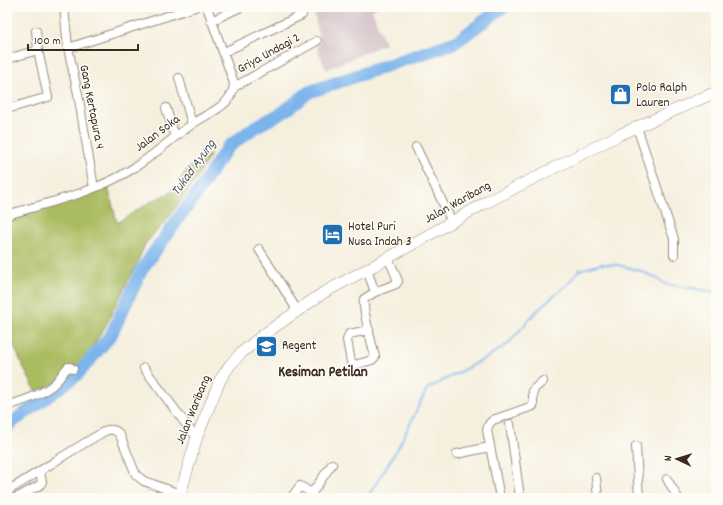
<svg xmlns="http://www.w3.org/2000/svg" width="723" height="505" viewBox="0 0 723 505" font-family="Dekko,sans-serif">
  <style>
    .industrial { fill: #d2bec4 }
    .green { fill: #aabc60; stroke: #72733f }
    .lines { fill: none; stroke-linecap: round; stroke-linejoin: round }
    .stream { stroke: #7cb4ec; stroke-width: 2 }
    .river { stroke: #7cb4ec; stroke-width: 13 }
    .street-casing { stroke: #988c7e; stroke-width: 10 }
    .secondary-casing { stroke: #988c7e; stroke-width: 12 }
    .street { stroke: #fff; stroke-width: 8 }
    .secondary { stroke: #fff; stroke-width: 11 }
    .labels { text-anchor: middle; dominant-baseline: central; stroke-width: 3; stroke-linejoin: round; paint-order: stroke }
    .street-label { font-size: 13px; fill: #3b2a1e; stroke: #fdfcf7 }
    .poi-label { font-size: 13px; fill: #3b2a1e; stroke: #fdfcf7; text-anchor: start }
    .water-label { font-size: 14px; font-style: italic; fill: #525a66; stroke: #fdfcf7 }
    .quarter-label { font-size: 15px; font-weight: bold; fill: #3b2a1e; stroke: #fdfcf7 }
  </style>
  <rect width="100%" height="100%" fill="#fdfcf7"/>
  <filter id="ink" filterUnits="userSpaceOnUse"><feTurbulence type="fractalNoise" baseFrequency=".025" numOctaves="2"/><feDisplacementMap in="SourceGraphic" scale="8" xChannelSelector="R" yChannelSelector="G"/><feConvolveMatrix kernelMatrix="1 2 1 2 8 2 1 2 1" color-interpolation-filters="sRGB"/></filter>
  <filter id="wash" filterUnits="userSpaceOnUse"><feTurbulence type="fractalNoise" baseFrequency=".012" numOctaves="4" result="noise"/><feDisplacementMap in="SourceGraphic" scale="16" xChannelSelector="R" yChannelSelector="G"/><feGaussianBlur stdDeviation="0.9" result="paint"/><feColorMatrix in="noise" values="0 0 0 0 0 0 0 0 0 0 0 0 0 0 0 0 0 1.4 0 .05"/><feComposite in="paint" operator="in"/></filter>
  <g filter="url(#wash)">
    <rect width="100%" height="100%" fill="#f5efdd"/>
    <!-- industrial -->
    <path class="industrial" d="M 313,7 L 379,7 L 372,10 L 385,44 L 326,70 L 317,47 L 320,42 Z"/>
    <!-- green -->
    <path class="green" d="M 211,154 L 196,179 L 170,216 L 145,244 L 137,263 L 105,327 L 87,356 L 71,372 L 45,388 L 35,391 L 16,351 L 12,340 L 10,286 L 7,286 L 7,218 L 92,193 L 108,187 L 117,223 L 152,201 L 179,188 C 181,168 195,164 211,154 Z"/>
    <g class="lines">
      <!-- stream -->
      <path class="stream" d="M 367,498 L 398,448 L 427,389 L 486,358 L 508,344 L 534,314 L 551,298 L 567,285 L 579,270 L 601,264 L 618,265 L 641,271 L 656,278 L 665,284 L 716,292"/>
      <!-- river -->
      <path class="river" d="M 7,426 L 77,375 L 111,335 L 142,269 L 202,186 L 227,148 L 255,127 L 282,113 L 309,92 L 456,42 L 503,7"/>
    </g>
  </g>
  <g filter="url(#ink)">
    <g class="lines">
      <defs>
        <path id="street" d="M 64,7 L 68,48 L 78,94 L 94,188
          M 211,21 L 241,7
          M 68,48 L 195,7
          M 224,52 L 302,15
          M 7,59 L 38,50
          M 179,78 L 192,124
          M 234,87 L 317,41
          M 166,108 L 175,137
          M 7,109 L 48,97 L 38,50 L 36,31
          M 637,127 L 674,239 L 674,255
          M 416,147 L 452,222
          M 7,215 C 49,202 95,193 132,169 C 153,156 171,139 191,125 C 208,112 233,107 234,83 L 207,7
          M 259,249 L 297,310
          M 367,270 L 375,292
          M 369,330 L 349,334 L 347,340 L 351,362 L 355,365 L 372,360 L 375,357 C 372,343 362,311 364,299 L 375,292 L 396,284 L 398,281 L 394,271 L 388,258
          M 144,368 L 191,431 L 197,437
          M 7,406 C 24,400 43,395 56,382 C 60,378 63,372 68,367 L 70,367 L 73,369
          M 510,424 L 520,498
          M 636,446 L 639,498
          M 457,454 L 489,447
          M 596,478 L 598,498
          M 667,479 L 678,498
          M 7,491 C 41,471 73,449 107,430 C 113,429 116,430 120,435 L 136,475 L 144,481 L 180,494
          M 16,498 L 40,485 L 42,482 L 40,472
          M 291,498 L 300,486 L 312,493 L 332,464
          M 500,498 L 487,430 L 489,424 L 493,420 L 533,406 L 533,390 L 543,381"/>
        <path id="secondary" d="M 179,498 L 197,437 L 220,380 L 230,365 L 240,354 L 263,335 L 323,293 L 388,258 L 487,202 L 619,135 L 716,92"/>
      </defs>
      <!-- street casing -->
      <use href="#street" class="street-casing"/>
      <!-- secondary casing -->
      <use href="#secondary" class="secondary-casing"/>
      <!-- street -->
      <use href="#street" class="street"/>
      <!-- secondary -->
      <use href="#secondary" class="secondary"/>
    </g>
  </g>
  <!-- icons -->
  <defs>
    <symbol id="shop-square" viewBox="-11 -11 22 22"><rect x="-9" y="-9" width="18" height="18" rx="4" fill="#1f6fb2" stroke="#fdfcf7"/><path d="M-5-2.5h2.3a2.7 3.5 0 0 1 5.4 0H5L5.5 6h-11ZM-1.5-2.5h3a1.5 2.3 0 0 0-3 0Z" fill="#fff"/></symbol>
    <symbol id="hotel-square" viewBox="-11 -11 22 22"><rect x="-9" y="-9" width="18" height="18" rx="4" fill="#1f6fb2" stroke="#fdfcf7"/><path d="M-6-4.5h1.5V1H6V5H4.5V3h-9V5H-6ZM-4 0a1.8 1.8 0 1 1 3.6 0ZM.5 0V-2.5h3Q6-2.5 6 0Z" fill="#fff"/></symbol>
    <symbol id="school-square" viewBox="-11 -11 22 22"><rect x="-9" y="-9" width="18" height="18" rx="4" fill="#1f6fb2" stroke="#fdfcf7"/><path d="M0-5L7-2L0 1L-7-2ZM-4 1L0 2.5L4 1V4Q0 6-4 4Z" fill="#fff"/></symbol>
  </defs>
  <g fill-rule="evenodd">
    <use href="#shop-square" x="608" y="82" width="25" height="25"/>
    <use href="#hotel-square" x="320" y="222" width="25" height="25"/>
    <use href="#school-square" x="254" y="334" width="25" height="25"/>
  </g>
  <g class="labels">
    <!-- street labels -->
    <g class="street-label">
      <text transform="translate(269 54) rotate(-29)">Griya Undagi 2</text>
      <text transform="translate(91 107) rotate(79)">Gang Kertapura 4</text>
      <text transform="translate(158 134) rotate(-37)">Jalan Soka</text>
      <text transform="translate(458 203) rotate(-29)">Jalan Waribang</text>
      <text transform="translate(194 410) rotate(-68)">Jalan Waribang</text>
    </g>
    <!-- poi labels -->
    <g class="poi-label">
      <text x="636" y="88">Polo Ralph<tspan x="636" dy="15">Lauren</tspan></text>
      <text x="348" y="227">Hotel Puri<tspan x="348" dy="15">Nusa Indah 3</tspan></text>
      <text x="282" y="346">Regent</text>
    </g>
    <!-- water labels -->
    <g class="water-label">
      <text transform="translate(194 168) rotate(-54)">Tukad Ayung</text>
    </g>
    <!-- quarter labels -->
    <g class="quarter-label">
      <text x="323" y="373">Kesiman Petilan</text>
    </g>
  </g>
  <!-- margin -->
  <rect width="723" height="505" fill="none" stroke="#fdfcf7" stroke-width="24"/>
  <!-- north arrow -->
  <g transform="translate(677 459) rotate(274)" stroke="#fdfcf7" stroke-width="3" paint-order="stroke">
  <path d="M0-3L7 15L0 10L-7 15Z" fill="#3b2a1e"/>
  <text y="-6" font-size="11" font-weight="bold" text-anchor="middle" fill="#3b2a1e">N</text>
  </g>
  <!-- scale -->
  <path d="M28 44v6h110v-6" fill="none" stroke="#3b2a1e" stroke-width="2"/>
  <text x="34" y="44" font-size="12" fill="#3b2a1e" stroke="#fdfcf7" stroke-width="3" paint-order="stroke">100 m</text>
</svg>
